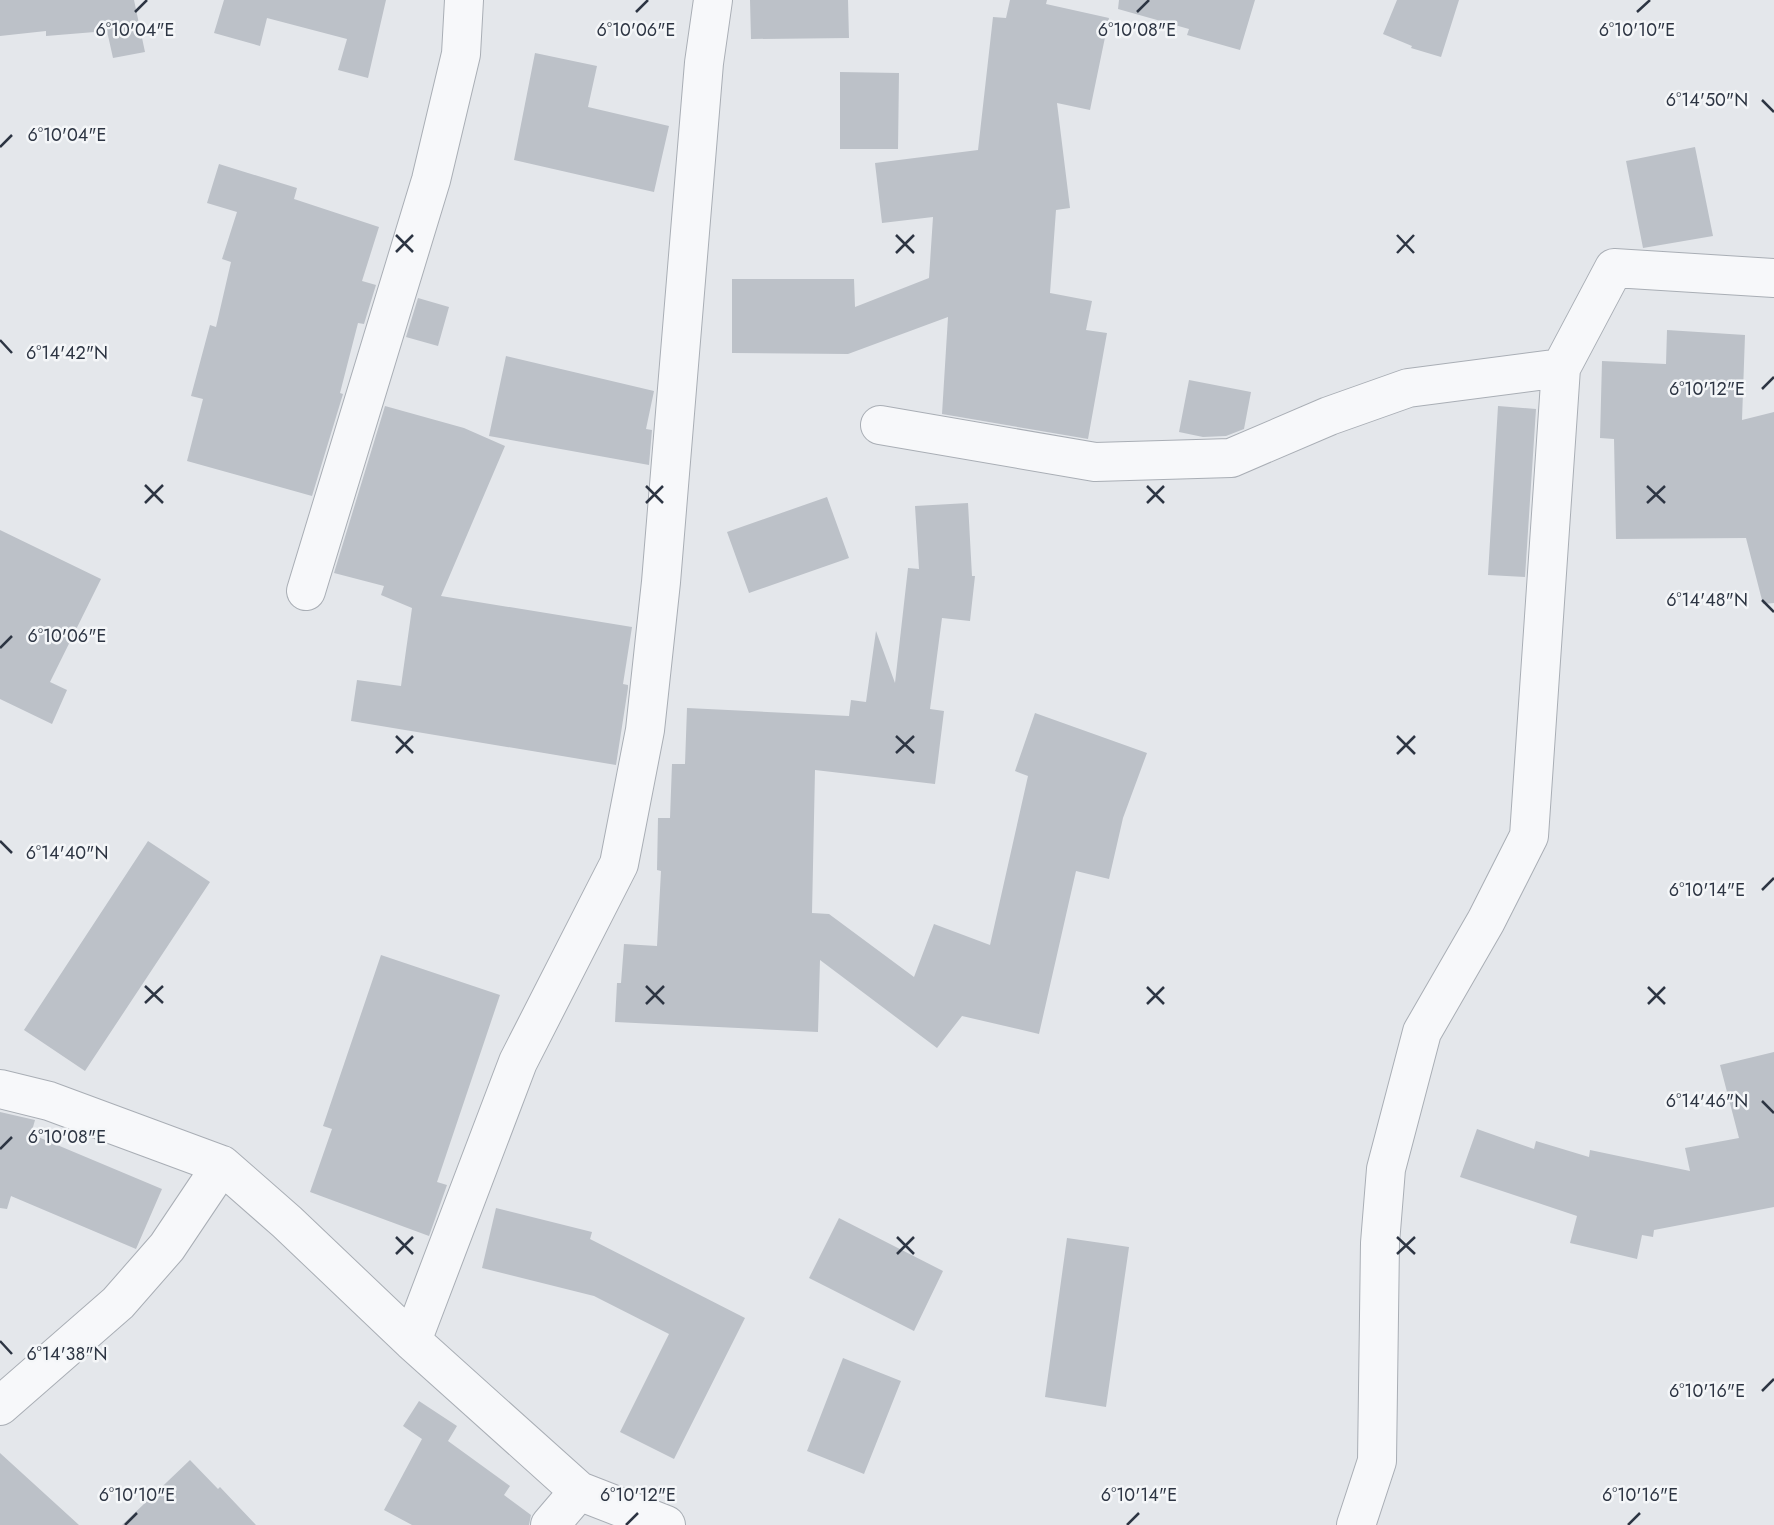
<svg xmlns="http://www.w3.org/2000/svg" width="1774" height="1525" viewBox="0 0 1774 1525" font-family="Jost,sans-serif">
  <style>
    .building { fill: #bcc1c8 }
    .lines { fill: none; stroke-linecap: round; stroke-linejoin: round }
    .minor-casing { stroke: #a9aeb5; stroke-width: 40 }
    .minor { stroke: #f7f8fa; stroke-width: 38 }
    .ticks { fill: none; stroke: #2d3543; stroke-width: 2.5 }
    .ticks-label { font-size: 18px; text-anchor: middle; fill: #2d3543; stroke: #f4f6f8; stroke-width: 5; stroke-linejoin: round; paint-order: stroke }
  </style>
  <rect width="100%" height="100%" fill="#e4e7eb"/>
  <!-- building -->
  <path class="building" d="M 0,0 L 134,0 L 145,52 L 113,58 L 107,31 L 46,36 L 46,31 L 0,36 Z
    M 224,0 L 386,0 L 368,78 L 338,70 L 347,39 L 267,18 L 260,46 L 214,33 Z
    M 750,0 L 848,0 L 849,38 L 751,39 Z
    M 1010,0 L 1047,0 L 1046,4 L 1109,18 L 1090,110 L 1057,103 L 1070,208 L 1056,210 L 1050,293 L 1092,301 L 1086,330 L 1107,333 L 1088,439 L 942,414 L 948,317 L 848,354 L 732,353 L 732,279 L 854,279 L 855,307 L 929,278 L 933,217 L 882,223 L 875,163 L 978,150 L 993,17 L 1006,18 Z
    M 1119,0 L 1255,0 L 1240,50 L 1187,35 L 1189,29 L 1118,9 Z
    M 1397,0 L 1459,0 L 1441,57 L 1411,48 L 1412,46 L 1383,34 Z
    M 535,53 L 597,66 L 588,107 L 669,126 L 654,192 L 514,160 Z
    M 840,72 L 899,73 L 898,149 L 840,149 Z
    M 1695,147 L 1713,236 L 1643,248 L 1626,161 Z
    M 219,164 L 297,188 L 294,199 L 379,227 L 362,281 L 376,285 L 364,324 L 358,323 L 340,393 L 343,394 L 312,496 L 187,461 L 203,399 L 191,396 L 210,325 L 216,327 L 231,262 L 222,259 L 237,212 L 207,203 Z
    M 418,298 L 449,307 L 438,346 L 406,337 Z
    M 1667,330 L 1745,335 L 1742,420 L 1774,412 L 1774,603 L 1763,604 L 1746,538 L 1616,539 L 1614,439 L 1600,438 L 1602,361 L 1666,364 Z
    M 506,356 L 654,391 L 646,429 L 652,430 L 649,465 L 489,436 Z
    M 1189,380 L 1251,392 L 1244,429 L 1226,436 L 1203,437 L 1179,432 Z
    M 385,406 L 464,428 L 505,446 L 441,596 L 632,627 L 623,684 L 628,685 L 628,688 L 616,765 L 351,721 L 357,680 L 401,686 L 412,608 L 381,595 L 384,586 L 334,573 Z
    M 1498,406 L 1536,409 L 1525,577 L 1488,575 Z
    M 827,497 L 849,558 L 749,593 L 727,532 Z
    M 968,503 L 972,576 L 975,576 L 970,621 L 942,618 L 930,709 L 944,711 L 935,784 L 815,770 L 812,913 L 829,914 L 914,977 L 934,924 L 990,945 L 1028,776 L 1015,771 L 1035,713 L 1147,753 L 1123,818 L 1109,879 L 1076,871 L 1039,1034 L 962,1016 L 937,1048 L 820,960 L 818,1032 L 615,1022 L 617,983 L 621,983 L 624,944 L 657,946 L 661,871 L 657,870 L 658,818 L 670,818 L 672,764 L 685,764 L 687,708 L 849,716 L 851,700 L 866,702 L 876,631 L 895,683 L 908,568 L 919,569 L 915,506 Z
    M 0,530 L 101,579 L 50,682 L 67,690 L 52,724 L 0,699 Z
    M 148,841 L 210,882 L 85,1071 L 24,1030 Z
    M 381,955 L 500,995 L 437,1182 L 447,1185 L 429,1236 L 310,1192 L 332,1129 L 323,1126 Z
    M 1774,1052 L 1774,1207 L 1654,1230 L 1653,1237 L 1642,1235 L 1637,1259 L 1570,1243 L 1577,1216 L 1460,1177 L 1477,1129 L 1534,1149 L 1536,1141 L 1589,1157 L 1590,1150 L 1690,1171 L 1685,1148 L 1739,1138 L 1720,1065 Z
    M 0,1112 L 35,1120 L 31,1134 L 162,1189 L 136,1249 L 11,1196 L 7,1209 L 0,1208 Z
    M 496,1208 L 592,1232 L 590,1239 L 745,1318 L 674,1459 L 620,1432 L 669,1334 L 594,1296 L 482,1268 Z
    M 839,1218 L 943,1271 L 914,1331 L 809,1278 Z
    M 1067,1238 L 1129,1247 L 1106,1407 L 1045,1397 Z
    M 843,1358 L 901,1381 L 864,1474 L 807,1451 Z
    M 419,1401 L 457,1426 L 448,1441 L 510,1486 L 504,1495 L 531,1515 L 529,1525 L 412,1525 L 384,1510 L 422,1439 L 403,1426 Z
    M 0,1453 L 79,1525 L 0,1525 Z
    M 190,1460 L 218,1489 L 220,1487 L 256,1525 L 122,1525 Z"/>
  <g class="lines">
    <defs>
      <path id="minor" d="M 880,425 L 1095,462 L 1231,458 L 1329,416 L 1408,388 L 1561,368
        M 306,591 L 431,180 L 461,54 L 464,0
        M 0,1089 L 49,1101 L 222,1165 L 287,1222 L 412,1341 L 579,1491 L 666,1525
        M 412,1341 L 518,1062 L 619,864 L 645,730 L 661,582 L 704,63 L 713,0
        M 0,1406 L 118,1303 L 167,1247 L 222,1165
        M 550,1525 L 579,1491
        M 1356,1525 L 1377,1461 L 1380,1243 L 1386,1169 L 1422,1032 L 1486,921 L 1529,836 L 1561,368 L 1614,268 L 1774,278"/>
    </defs>
    <!-- minor casing -->
    <use href="#minor" class="minor-casing"/>
    <!-- minor -->
    <use href="#minor" class="minor"/>
  </g>
  <!-- ticks -->
  <path class="ticks" d="M 135,12 L 147,0M 636,12 L 648,0M 1137,12 L 1149,0M 1637,12 L 1650,0M 1762,100 L 1774,112M 0,147 L 12,135M 396,235 L 413,252M 896,235 L 914,253M 1397,235 L 1414,253M 396,252 L 413,235M 896,253 L 914,235M 1397,253 L 1414,235M 0,340 L 12,353M 1762,389 L 1774,377M 145,485 L 163,503M 646,486 L 663,503M 1147,486 L 1164,503M 1647,486 L 1665,503M 145,503 L 163,485M 646,503 L 663,486M 1147,503 L 1164,486M 1647,503 L 1665,486M 1762,600 L 1774,612M 0,648 L 12,636M 396,736 L 413,753M 896,736 L 914,753M 1397,736 L 1415,754M 396,753 L 413,736M 896,753 L 914,736M 1397,754 L 1415,736M 0,841 L 12,853M 1762,890 L 1774,878M 145,986 L 163,1003M 646,986 L 664,1004M 1147,987 L 1164,1004M 1648,987 L 1665,1004M 145,1003 L 163,986M 646,1004 L 664,986M 1147,1004 L 1164,987M 1648,1004 L 1665,987M 1762,1101 L 1774,1113M 0,1149 L 12,1137M 396,1237 L 413,1254M 897,1237 L 914,1254M 1397,1237 L 1415,1254M 396,1254 L 413,1237M 897,1254 L 914,1237M 1397,1254 L 1415,1237M 0,1341 L 12,1354M 1762,1391 L 1774,1379M 125,1525 L 137,1513M 626,1525 L 638,1513M 1127,1525 L 1139,1513M 1628,1525 L 1640,1513"/>
  <g class="ticks-label">
    <text x="135" y="36">6°10'04"E</text>
    <text x="636" y="36">6°10'06"E</text>
    <text x="1137" y="36">6°10'08"E</text>
    <text x="1637" y="36">6°10'10"E</text>
    <text x="1707" y="106">6°14'50"N</text>
    <text x="67" y="141">6°10'04"E</text>
    <text x="67" y="359">6°14'42"N</text>
    <text x="1707" y="395">6°10'12"E</text>
    <text x="1707" y="606">6°14'48"N</text>
    <text x="67" y="642">6°10'06"E</text>
    <text x="67" y="859">6°14'40"N</text>
    <text x="1707" y="896">6°10'14"E</text>
    <text x="1707" y="1107">6°14'46"N</text>
    <text x="67" y="1143">6°10'08"E</text>
    <text x="67" y="1360">6°14'38"N</text>
    <text x="1707" y="1397">6°10'16"E</text>
    <text x="1139" y="1501">6°10'14"E</text>
    <text x="1640" y="1501">6°10'16"E</text>
    <text x="137" y="1501">6°10'10"E</text>
    <text x="638" y="1501">6°10'12"E</text>
  </g>
</svg>
